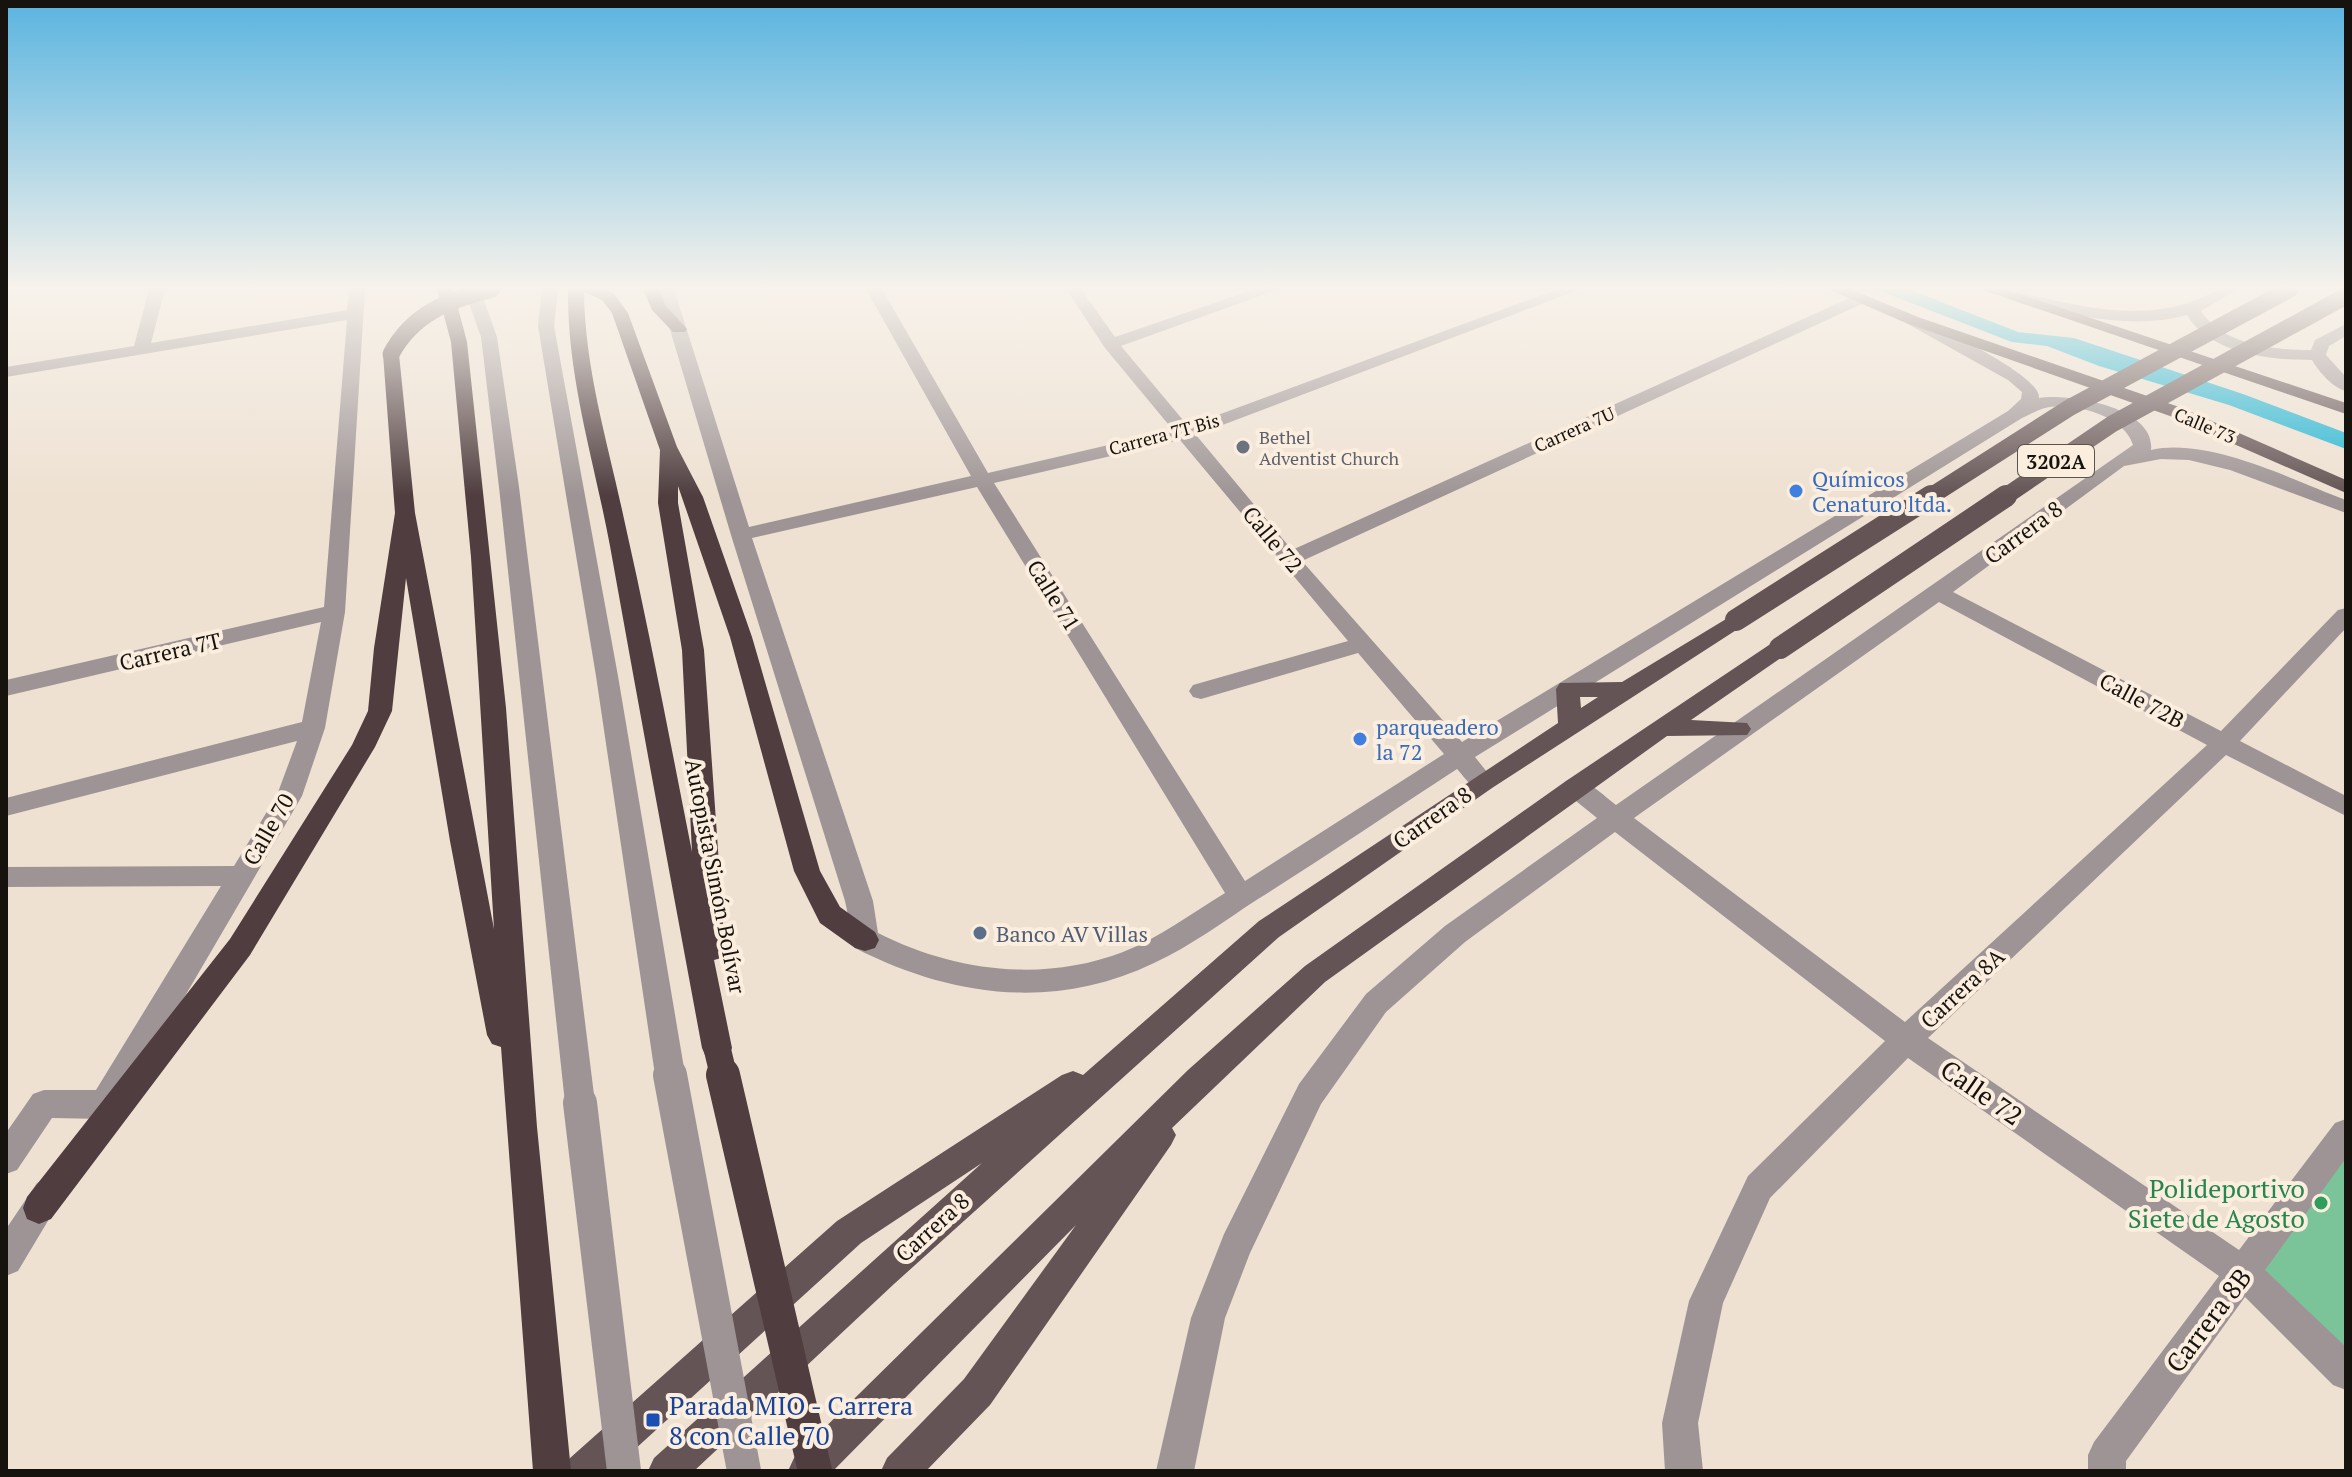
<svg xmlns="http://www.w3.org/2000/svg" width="2352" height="1477" viewBox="0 0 2352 1477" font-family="'PT Serif',serif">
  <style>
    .green { fill: #7bc499 }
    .water { fill: #24b5d3 }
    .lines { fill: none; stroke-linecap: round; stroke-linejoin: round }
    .minor { fill: #9e9495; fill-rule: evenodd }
    .major { fill: #645455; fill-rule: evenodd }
    .highway { fill: #4f3d3f; fill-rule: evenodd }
    .minor-bridge-far1 { stroke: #9e9495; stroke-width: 27 }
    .minor-bridge { stroke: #9e9495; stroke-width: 34 }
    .major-bridge-far1 { stroke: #645455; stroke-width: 17 }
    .major-bridge { stroke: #645455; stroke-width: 22 }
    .highway-bridge-far2 { stroke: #4f3d3f; stroke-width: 17 }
    .highway-bridge-far1 { stroke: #4f3d3f; stroke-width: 27 }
    .highway-bridge { stroke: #4f3d3f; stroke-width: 34 }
    .worship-dot { fill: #6b7280; stroke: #fbeedf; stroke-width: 3 }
    .shop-dot { fill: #3f7fe0; stroke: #fbeedf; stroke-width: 3 }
    .service-dot { fill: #5c6f8a; stroke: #fbeedf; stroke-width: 3 }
    .leisure-dot { fill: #2e9e5b; stroke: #fbeedf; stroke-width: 3 }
    .transit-dot { fill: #1a4fb4; stroke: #fbeedf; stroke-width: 3 }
    .labels { text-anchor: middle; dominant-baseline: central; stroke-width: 8; stroke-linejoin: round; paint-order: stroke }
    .far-street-label { font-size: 18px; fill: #16120d; stroke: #fbeedf }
    .far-worship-label { font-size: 18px; fill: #5b616d; stroke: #fbeedf; text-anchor: start }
    .shield { fill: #fbeedf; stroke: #5b544c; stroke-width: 2 }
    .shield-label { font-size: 20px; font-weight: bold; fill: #16120d }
    .shop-label { font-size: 22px; fill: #366cbe; stroke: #fbeedf; text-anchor: start }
    .street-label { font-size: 22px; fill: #16120d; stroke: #fbeedf }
    .service-label { font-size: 22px; fill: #4e5e75; stroke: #fbeedf; text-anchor: start }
    .near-street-label { font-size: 26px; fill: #16120d; stroke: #fbeedf }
    .near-leisure-label { font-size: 26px; fill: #27864d; stroke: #fbeedf; text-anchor: end }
    .near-transit-label { font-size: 26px; fill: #164399; stroke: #fbeedf; text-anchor: start }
  </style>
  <rect width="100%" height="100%" fill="#eee1d2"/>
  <!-- green -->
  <path class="green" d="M 2346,1133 L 2346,1372 L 2244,1273 Z"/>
  <!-- water -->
  <path class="water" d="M 1875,289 L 1908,289 L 2018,332 L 2074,338 L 2243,394 L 2346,433 L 2346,449 L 2229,405 L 2099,366 L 2047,346 L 2012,342 Z"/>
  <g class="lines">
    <!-- minor -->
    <path class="minor" d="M 149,289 L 165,289 L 151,343 L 347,310 L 349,289 L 365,289 L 345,612 L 325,728 L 302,796 L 116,1114 L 104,1119 L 52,1118 L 17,1170 L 6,1174 L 6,1133 L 33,1094 L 44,1090 L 96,1090 L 221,886 L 6,887 L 6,867 L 234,866 L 277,795 L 297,741 L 6,816 L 6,798 L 302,722 L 321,622 L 6,696 L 6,680 L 324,607 L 347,320 L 6,377 L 6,367 L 134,346 Z
      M 464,289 L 480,289 L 497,337 L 519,487 L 595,1103 L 591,1113 L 580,1117 L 569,1113 L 565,1103 L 499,487 L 481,337 Z
      M 542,289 L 558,289 L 554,326 L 618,676 L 684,1068 L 680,1077 L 669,1081 L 658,1077 L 654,1068 L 596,676 L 538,326 Z
      M 658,289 L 674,289 L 749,527 L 971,476 L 866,289 L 882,289 L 988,473 L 1173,430 L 1105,348 L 1066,289 L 1081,289 L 1115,337 L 1255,289 L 1279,289 L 1121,346 L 1188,426 L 1558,289 L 1581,289 L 1196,435 L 1292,550 L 1854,296 L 1866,296 L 1866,302 L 1302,561 L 1462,742 L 2008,411 L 2021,399 L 2022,392 L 2008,380 L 1906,323 L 1906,317 L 1918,317 C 1940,329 2041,375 2039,398 C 2069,393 2156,407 2151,450 C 2209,437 2292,480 2346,500 L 2346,513 L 2230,470 L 2189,460 L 2161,459 L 2124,466 L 1953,592 L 2221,731 L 2338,610 L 2346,608 L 2346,628 L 2240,741 L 2346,796 L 2346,816 L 2226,755 L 1928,1038 L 2239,1250 L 2335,1123 L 2346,1119 L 2346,1158 L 2265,1270 L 2346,1347 L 2346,1390 L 2333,1385 L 2245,1297 L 2126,1461 L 2126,1471 L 2088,1471 L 2088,1455 L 2094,1442 L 2219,1276 L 1908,1058 L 1770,1198 L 1723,1303 L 1698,1423 L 1703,1471 L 1665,1471 L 1662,1423 L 1689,1301 L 1748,1176 L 1885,1041 L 1615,832 L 1465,942 L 1386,1012 L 1321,1104 L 1250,1253 L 1225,1318 L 1194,1471 L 1156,1471 L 1191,1318 L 1224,1234 L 1299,1084 L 1366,994 L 1445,926 L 1597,818 L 1566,793 L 1563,787 L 1566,781 C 1585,775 1601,794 1616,805 L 2133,445 C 2124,415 2073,402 2045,408 C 2037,410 2029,415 2022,418 L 1475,757 L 1495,782 L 1492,788 C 1474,794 1468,781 1457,769 C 1391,812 1325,857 1258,899 C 1224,921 1191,946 1154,963 C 1054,1011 951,997 855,948 L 845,901 L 731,535 ZM 1180,440 L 1348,641 L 1193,685 L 1189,691 L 1193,697 L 1201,699 L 1358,653 L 1444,754 L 1245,881 L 994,483 ZM 977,487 L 1225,893 C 1192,913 1159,938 1123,952 C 1042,983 953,971 878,933 L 873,901 L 752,538 ZM 1939,602 L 2207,745 L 1905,1022 L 1634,818 Z
      M 2219,289 L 2238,289 L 2201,311 C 2222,345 2275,350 2311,350 L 2315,340 L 2346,324 L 2346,336 L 2329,346 L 2326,355 L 2346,377 L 2346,391 C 2333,388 2319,372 2312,360 C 2271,360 2210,354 2187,315 C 2129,331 2068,314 2010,300 L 2008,297 L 2016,292 C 2085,307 2153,327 2219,289 Z
      M 48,1178 L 59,1183 L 64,1194 L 18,1271 L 6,1276 L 6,1229 L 37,1183 Z"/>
    <!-- major -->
    <path class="major" d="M 1828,289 L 1850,289 L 1918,317 L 2182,408 L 2346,480 L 2346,493 L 2170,416 L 1906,323 Z
      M 1980,289 L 2004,289 L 2346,403 L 2346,414 Z
      M 1736,613 L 1744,615 L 1747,620 L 1744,625 L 1492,788 L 1279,937 L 894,1284 L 694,1471 L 648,1471 L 654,1458 L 982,1163 L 861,1243 L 611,1471 L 564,1471 L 570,1458 L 837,1221 L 1062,1075 L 1073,1071 L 1083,1075 L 1259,921 L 1558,723 L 1556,689 L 1560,683 L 1622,682 ZM 1580,697 L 1598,697 L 1581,708 Z
      M 1780,641 L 1788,643 L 1791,648 L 1788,653 L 1691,720 L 1747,723 L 1751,729 L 1747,735 L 1667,736 L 1325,982 L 1172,1128 L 1176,1135 L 1171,1145 L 990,1405 L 926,1471 L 881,1471 L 887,1458 L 964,1379 L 1076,1225 L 833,1471 L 788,1471 L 794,1458 L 1188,1070 L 1305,966 L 1566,781 L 1772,643 Z"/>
    <!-- highway -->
    <path class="highway" d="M 437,289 L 453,289 L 467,342 L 506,708 L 537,1127 L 571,1471 L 533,1471 L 501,1047 L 492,1044 L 487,1035 L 450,841 L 406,578 L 392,711 L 375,747 L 250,955 L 51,1219 L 39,1224 L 27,1219 L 23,1208 L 27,1197 L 230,939 L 352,745 L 368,711 L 374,648 L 395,513 L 383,354 L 391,349 L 399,354 L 415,513 L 494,929 L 471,557 L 451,342 Z
      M 568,289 L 604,289 L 614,294 L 628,313 L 677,447 L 703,497 L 752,637 L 820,871 L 840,907 L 875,932 L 879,940 L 875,948 L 865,951 L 855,948 L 820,923 L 794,871 L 730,637 L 678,486 L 678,503 L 704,650 L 725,950 L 721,958 L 714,960 L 732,1048 L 728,1057 L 717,1061 L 706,1057 L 702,1048 C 671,881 640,714 610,546 C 594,460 567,378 568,289 ZM 584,292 L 602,300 L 612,313 L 660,450 L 658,503 L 682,650 L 692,852 C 670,741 649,629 624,519 C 608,443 585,371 584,292 Z
      M 643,289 L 659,289 L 665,305 L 687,329 L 685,332 L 673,332 L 652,310 Z"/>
    <!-- minor-bridge-far1 -->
    <path class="minor-bridge-far1" d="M 669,1068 L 671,1077"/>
    <!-- minor-bridge -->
    <path class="minor-bridge" d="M 670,1075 L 744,1471
      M 580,1103 L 624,1471"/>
    <!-- major-bridge-far1 -->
    <path class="major-bridge-far1" d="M 1928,498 L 2069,408 L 2290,289
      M 2003,498 L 2112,424 L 2346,296"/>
    <!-- major-bridge -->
    <path class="major-bridge" d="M 1736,620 L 1931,496
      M 1780,648 L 2006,496"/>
    <!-- highway-bridge-far2 -->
    <path class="highway-bridge-far2" d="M 391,354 C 413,313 449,300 492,289"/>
    <!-- highway-bridge-far1 -->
    <path class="highway-bridge-far1" d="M 717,1048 L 724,1077"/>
    <!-- highway-bridge -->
    <path class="highway-bridge" d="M 723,1075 L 815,1471"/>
  </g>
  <!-- sky -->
  <linearGradient id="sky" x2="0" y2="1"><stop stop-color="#59b4e0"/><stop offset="0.58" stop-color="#f7f2eb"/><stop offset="1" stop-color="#f7f2eb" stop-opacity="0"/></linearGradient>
  <rect width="2352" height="496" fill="url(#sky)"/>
  <!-- markers -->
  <circle class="worship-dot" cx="1243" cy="447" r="8"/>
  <g class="shop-dot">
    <circle cx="1796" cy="491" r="8"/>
    <circle cx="1360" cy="739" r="8"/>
  </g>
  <circle class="service-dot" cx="980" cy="933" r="8"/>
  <circle class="leisure-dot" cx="2321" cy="1203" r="8"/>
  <rect class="transit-dot" x="645" y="1412" width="16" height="16" rx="4"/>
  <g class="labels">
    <!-- far-street labels -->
    <g class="far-street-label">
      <text transform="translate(2205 425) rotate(23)">Calle 73</text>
      <text transform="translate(1574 429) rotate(-24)">Carrera 7U</text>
      <text transform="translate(1164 434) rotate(-15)">Carrera 7T Bis</text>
    </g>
    <!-- far-worship labels -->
    <g class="far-worship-label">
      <text x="1259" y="437">Bethel<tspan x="1259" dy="21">Adventist Church</tspan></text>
    </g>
    <!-- shield labels -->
    <rect class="shield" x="2018" y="445" width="76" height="32" rx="6"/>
    <g class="shield-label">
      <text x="2056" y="461">3202A</text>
    </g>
    <!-- shop labels -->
    <g class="shop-label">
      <text x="1812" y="478">Químicos<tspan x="1812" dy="25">Cenaturo ltda.</tspan></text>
      <text x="1376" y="726">parqueadero<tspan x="1376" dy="25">la 72</tspan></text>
    </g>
    <!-- street labels -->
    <g class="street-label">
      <text transform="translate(2023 532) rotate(-36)">Carrera 8</text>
      <text transform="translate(1273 539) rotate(50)">Calle 72</text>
      <text transform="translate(1054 595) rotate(58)">Calle 71</text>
      <text transform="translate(170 651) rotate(-13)">Carrera 7T</text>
      <text transform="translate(2142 700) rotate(28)">Calle 72B</text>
      <text transform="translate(1432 817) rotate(-35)">Carrera 8</text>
      <text transform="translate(268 829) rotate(-60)">Calle 70</text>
      <text transform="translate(716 876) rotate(79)">Autopista Simón Bolívar</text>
      <text transform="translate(1962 988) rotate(-43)">Carrera 8A</text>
      <text transform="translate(932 1227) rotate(-42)">Carrera 8</text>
    </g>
    <!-- service labels -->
    <g class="service-label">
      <text x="996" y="933">Banco AV Villas</text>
    </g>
    <!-- near-street labels -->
    <g class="near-street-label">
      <text transform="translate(1982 1092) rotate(35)">Calle 72</text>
      <text transform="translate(2208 1320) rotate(-53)">Carrera 8B</text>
    </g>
    <!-- near-leisure labels -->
    <g class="near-leisure-label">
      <text x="2305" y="1188">Polideportivo<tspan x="2305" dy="30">Siete de Agosto</tspan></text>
    </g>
    <!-- near-transit labels -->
    <g class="near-transit-label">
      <text x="669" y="1405">Parada MIO - Carrera<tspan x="669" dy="30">8 con Calle 70</tspan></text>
    </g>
  </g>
  <!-- border -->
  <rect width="2352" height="1477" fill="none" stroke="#16120d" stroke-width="16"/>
</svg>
